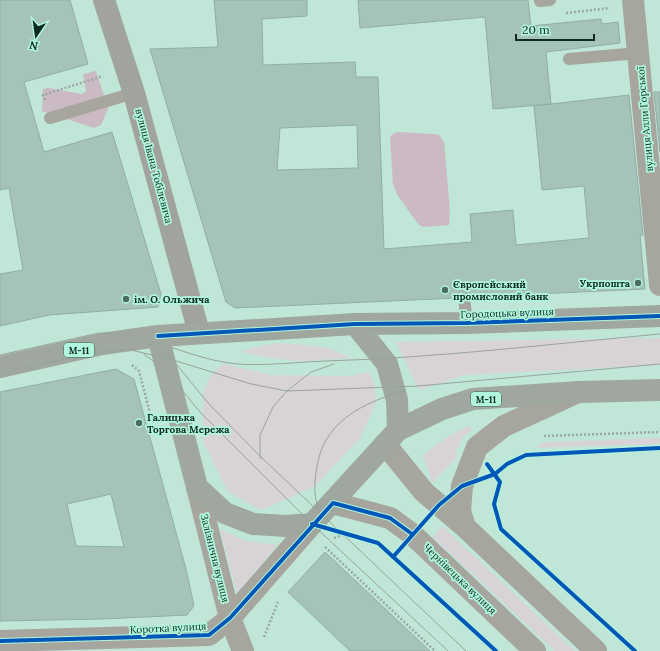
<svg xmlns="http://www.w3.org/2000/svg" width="660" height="651" viewBox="0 0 660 651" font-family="Lora,serif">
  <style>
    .green { fill: #d8d3d7 }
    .forest { fill: #cbbac4 }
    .building { fill: #a6c3b9; stroke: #90aea3; fill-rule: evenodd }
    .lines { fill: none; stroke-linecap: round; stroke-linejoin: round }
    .path { stroke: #9ca8a1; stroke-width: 2.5; stroke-dasharray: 2 2; stroke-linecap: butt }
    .service { stroke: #a6a59e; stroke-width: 12 }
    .minor { stroke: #a6a59e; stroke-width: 22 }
    .tertiary { stroke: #a6a59e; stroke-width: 22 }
    .secondary { stroke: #a1a49c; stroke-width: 22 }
    .primary { stroke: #9fa79e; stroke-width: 22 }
    .tram { stroke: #98a49c; stroke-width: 1 }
    .cycleway-casing { stroke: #b0f6dc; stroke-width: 6 }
    .cycleway { stroke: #0057b8; stroke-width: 4 }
    .poi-dot { fill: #4c6c61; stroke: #b0f6dc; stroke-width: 1.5 }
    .labels { text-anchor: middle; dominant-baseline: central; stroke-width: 3.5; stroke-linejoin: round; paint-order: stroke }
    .shield { fill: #b0f6dc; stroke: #3f6759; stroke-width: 1 }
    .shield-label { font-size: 9px; font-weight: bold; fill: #0e2a21 }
    .street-label { font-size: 10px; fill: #0e2a21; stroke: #b0f6dc }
    .poi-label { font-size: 10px; font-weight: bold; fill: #0e2a21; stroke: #b0f6dc; text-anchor: start }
  </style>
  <rect width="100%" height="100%" fill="#c0e6d8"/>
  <!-- green -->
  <path class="green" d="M 660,338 L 660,365 L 464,375 L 419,390 L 396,342 Z
    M 281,343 L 325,347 L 351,358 L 300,361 L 277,359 L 240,352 L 264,345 Z
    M 223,364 L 271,375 L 349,376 L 369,372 L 374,383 L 376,402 L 361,437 L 315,486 L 262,510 L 228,492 L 203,441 L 203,394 L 210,376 Z
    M 469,425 L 472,430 L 463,437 L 457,449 L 456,459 L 432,483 L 423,455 L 446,438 Z
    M 660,438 L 660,444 L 536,448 L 544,442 Z
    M 442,526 L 575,651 L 555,651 L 433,537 Z
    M 220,529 L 246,541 L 277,545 L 237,593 Z"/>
  <!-- forest -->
  <path class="forest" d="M 96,71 L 107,104 L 108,109 L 101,125 L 94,128 L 42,111 L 43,89 L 49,88 L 82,94 L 86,91 L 83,74 Z
    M 399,132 L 434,134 L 439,135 L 444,142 L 450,210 L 449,225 L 423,227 L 418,224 L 398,196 L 393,184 L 390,137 L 394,133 Z"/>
  <!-- building -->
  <path class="building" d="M 0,0 L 70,0 L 88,64 L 24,82 L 44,152 L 112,132 L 161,294 L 158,307 L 49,315 L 0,326 L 0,274 L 23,270 L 9,188 L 0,190 Z
    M 214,0 L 307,0 L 307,16 L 262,19 L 263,65 L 355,62 L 356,77 L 378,77 L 384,249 L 472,242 L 470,214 L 513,210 L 516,245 L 589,238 L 584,186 L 542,190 L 534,106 L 629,95 L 643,235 L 640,235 L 645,289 L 471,297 L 470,293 L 464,291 L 459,292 L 457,298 L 235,308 L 226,302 L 150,49 L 218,47 ZM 357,125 L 358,168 L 277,170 L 280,128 Z
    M 358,0 L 528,0 L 531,26 L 601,19 L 602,24 L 618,22 L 620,43 L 546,52 L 551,104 L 493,109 L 485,17 L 360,28 Z
    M 654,92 L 660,92 L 660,152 Z
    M 116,369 L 134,379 L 186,569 L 194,606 L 187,615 L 103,619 L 0,621 L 0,392 ZM 111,494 L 124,547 L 76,546 L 67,504 Z
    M 325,552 L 430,651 L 350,651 L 288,592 Z"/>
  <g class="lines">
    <!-- path -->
    <path class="path" d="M 566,13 L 610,8
      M 45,100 L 43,95 L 103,76
      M 132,365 L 139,371 L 151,417
      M 544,436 L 660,432
      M 494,472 L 500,482 L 494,504 L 500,526
      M 334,538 L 343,535 L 378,543 L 496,651
      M 325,547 L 435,651
      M 613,631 L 635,651
      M 264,637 L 278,602"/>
    <!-- service -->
    <path class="service" d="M 540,1 L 550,0
      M 569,59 L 639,53
      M 50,118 L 134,93
      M 464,298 L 467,323"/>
    <!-- minor -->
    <path class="minor" d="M 633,0 L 660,285
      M 385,444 L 424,492 L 465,527 L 596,651
      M 333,503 L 390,518 L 412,534 L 535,651
      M 465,527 L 460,511 L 462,486 L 477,447 L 504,426 L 578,392"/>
    <!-- tertiary -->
    <path class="tertiary" d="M 197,487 L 230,618 L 243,651
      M 0,641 L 209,635 L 230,618 L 312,524"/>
    <!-- secondary -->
    <path class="secondary" d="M 104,0 L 134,93 L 199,333"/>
    <!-- primary -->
    <path class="primary" d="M 158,336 L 197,487 L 225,513 L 253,524 L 286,526 L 312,524 L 398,430 L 397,400 L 387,364 L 355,324
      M 0,367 L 102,344 L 158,336 L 355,324 L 467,323 L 660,316
      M 398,430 L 442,409 L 473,399 L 579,392 L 660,390"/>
    <!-- tram -->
    <path class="tram" d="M 150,344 L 173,360 L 208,403 L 260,456 L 466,651
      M 144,354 L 167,372 L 200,412 L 312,524 L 448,651
      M 0,355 L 99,333 C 148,332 190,360 238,364 C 265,366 298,362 325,361 C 437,358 549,344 660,334
      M 0,373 L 103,351 L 131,350 L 173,360 L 251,384 L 287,391 L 418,386 L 660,364
      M 261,459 L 260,456 L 260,435 L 273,407 L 287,391 L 311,372 L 334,364
      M 320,512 C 314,499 314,487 316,473 C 321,422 362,403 406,390"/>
    <defs>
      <path id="cycleway" d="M 158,336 L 355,324 L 467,323 L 660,316
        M 487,464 L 500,482 L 494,504 L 501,529 L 635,651
        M 312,524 L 378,543 L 496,651
        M 393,557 L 439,505 L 462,486 L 495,474 L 507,464 L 526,455 L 660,448
        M 0,641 L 209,635 L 230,618 L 333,503 L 390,518 L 412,534"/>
    </defs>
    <!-- cycleway casing -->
    <use href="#cycleway" class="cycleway-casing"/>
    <!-- cycleway -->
    <use href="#cycleway" class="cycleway"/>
  </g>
  <!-- markers -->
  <g class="poi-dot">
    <circle cx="638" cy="283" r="4"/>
    <circle cx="445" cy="290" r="4"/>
    <circle cx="126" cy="299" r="4"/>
    <circle cx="139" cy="423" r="4"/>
  </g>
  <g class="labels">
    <!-- shield labels -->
    <g class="shield">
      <rect x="64" y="343" width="30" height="14" rx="3"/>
      <rect x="471" y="392" width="30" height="14" rx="3"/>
    </g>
    <g class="shield-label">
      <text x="79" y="350">М-11</text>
      <text x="486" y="399">М-11</text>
    </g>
    <!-- street labels -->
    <g class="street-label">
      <text transform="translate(645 119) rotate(-95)">вулиця Алли Горської</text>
      <text transform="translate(154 166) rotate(75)">вулиця Івана Тобілевича</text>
      <text transform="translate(507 313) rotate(-2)">Городоцька вулиця</text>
      <text transform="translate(215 558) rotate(76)">Залізнична вулиця</text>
      <text transform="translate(460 579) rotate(44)">Чернівецька вулиця</text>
      <text transform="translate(168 628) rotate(-3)">Коротка вулиця</text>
    </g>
    <!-- poi labels -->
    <g class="poi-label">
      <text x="630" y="283" text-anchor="end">Укрпошта</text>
      <text x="453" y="284">Європейський<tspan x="453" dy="12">промисловий банк</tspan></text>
      <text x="134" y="299">ім. О. Ольжича</text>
      <text x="147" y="417">Галицька<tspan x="147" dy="12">Торгова Мережа</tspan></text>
    </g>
  </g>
  <!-- north arrow -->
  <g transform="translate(36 36) rotate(193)" stroke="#b0f6dc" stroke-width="3" paint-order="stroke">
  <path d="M0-3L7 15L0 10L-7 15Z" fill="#0e2a21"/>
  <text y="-6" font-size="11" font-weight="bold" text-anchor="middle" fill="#0e2a21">N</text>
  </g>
  <!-- scale -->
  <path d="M516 34v6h78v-6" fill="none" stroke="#0e2a21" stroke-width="2"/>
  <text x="522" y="34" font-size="12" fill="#0e2a21" stroke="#b0f6dc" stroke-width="3" paint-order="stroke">20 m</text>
</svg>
